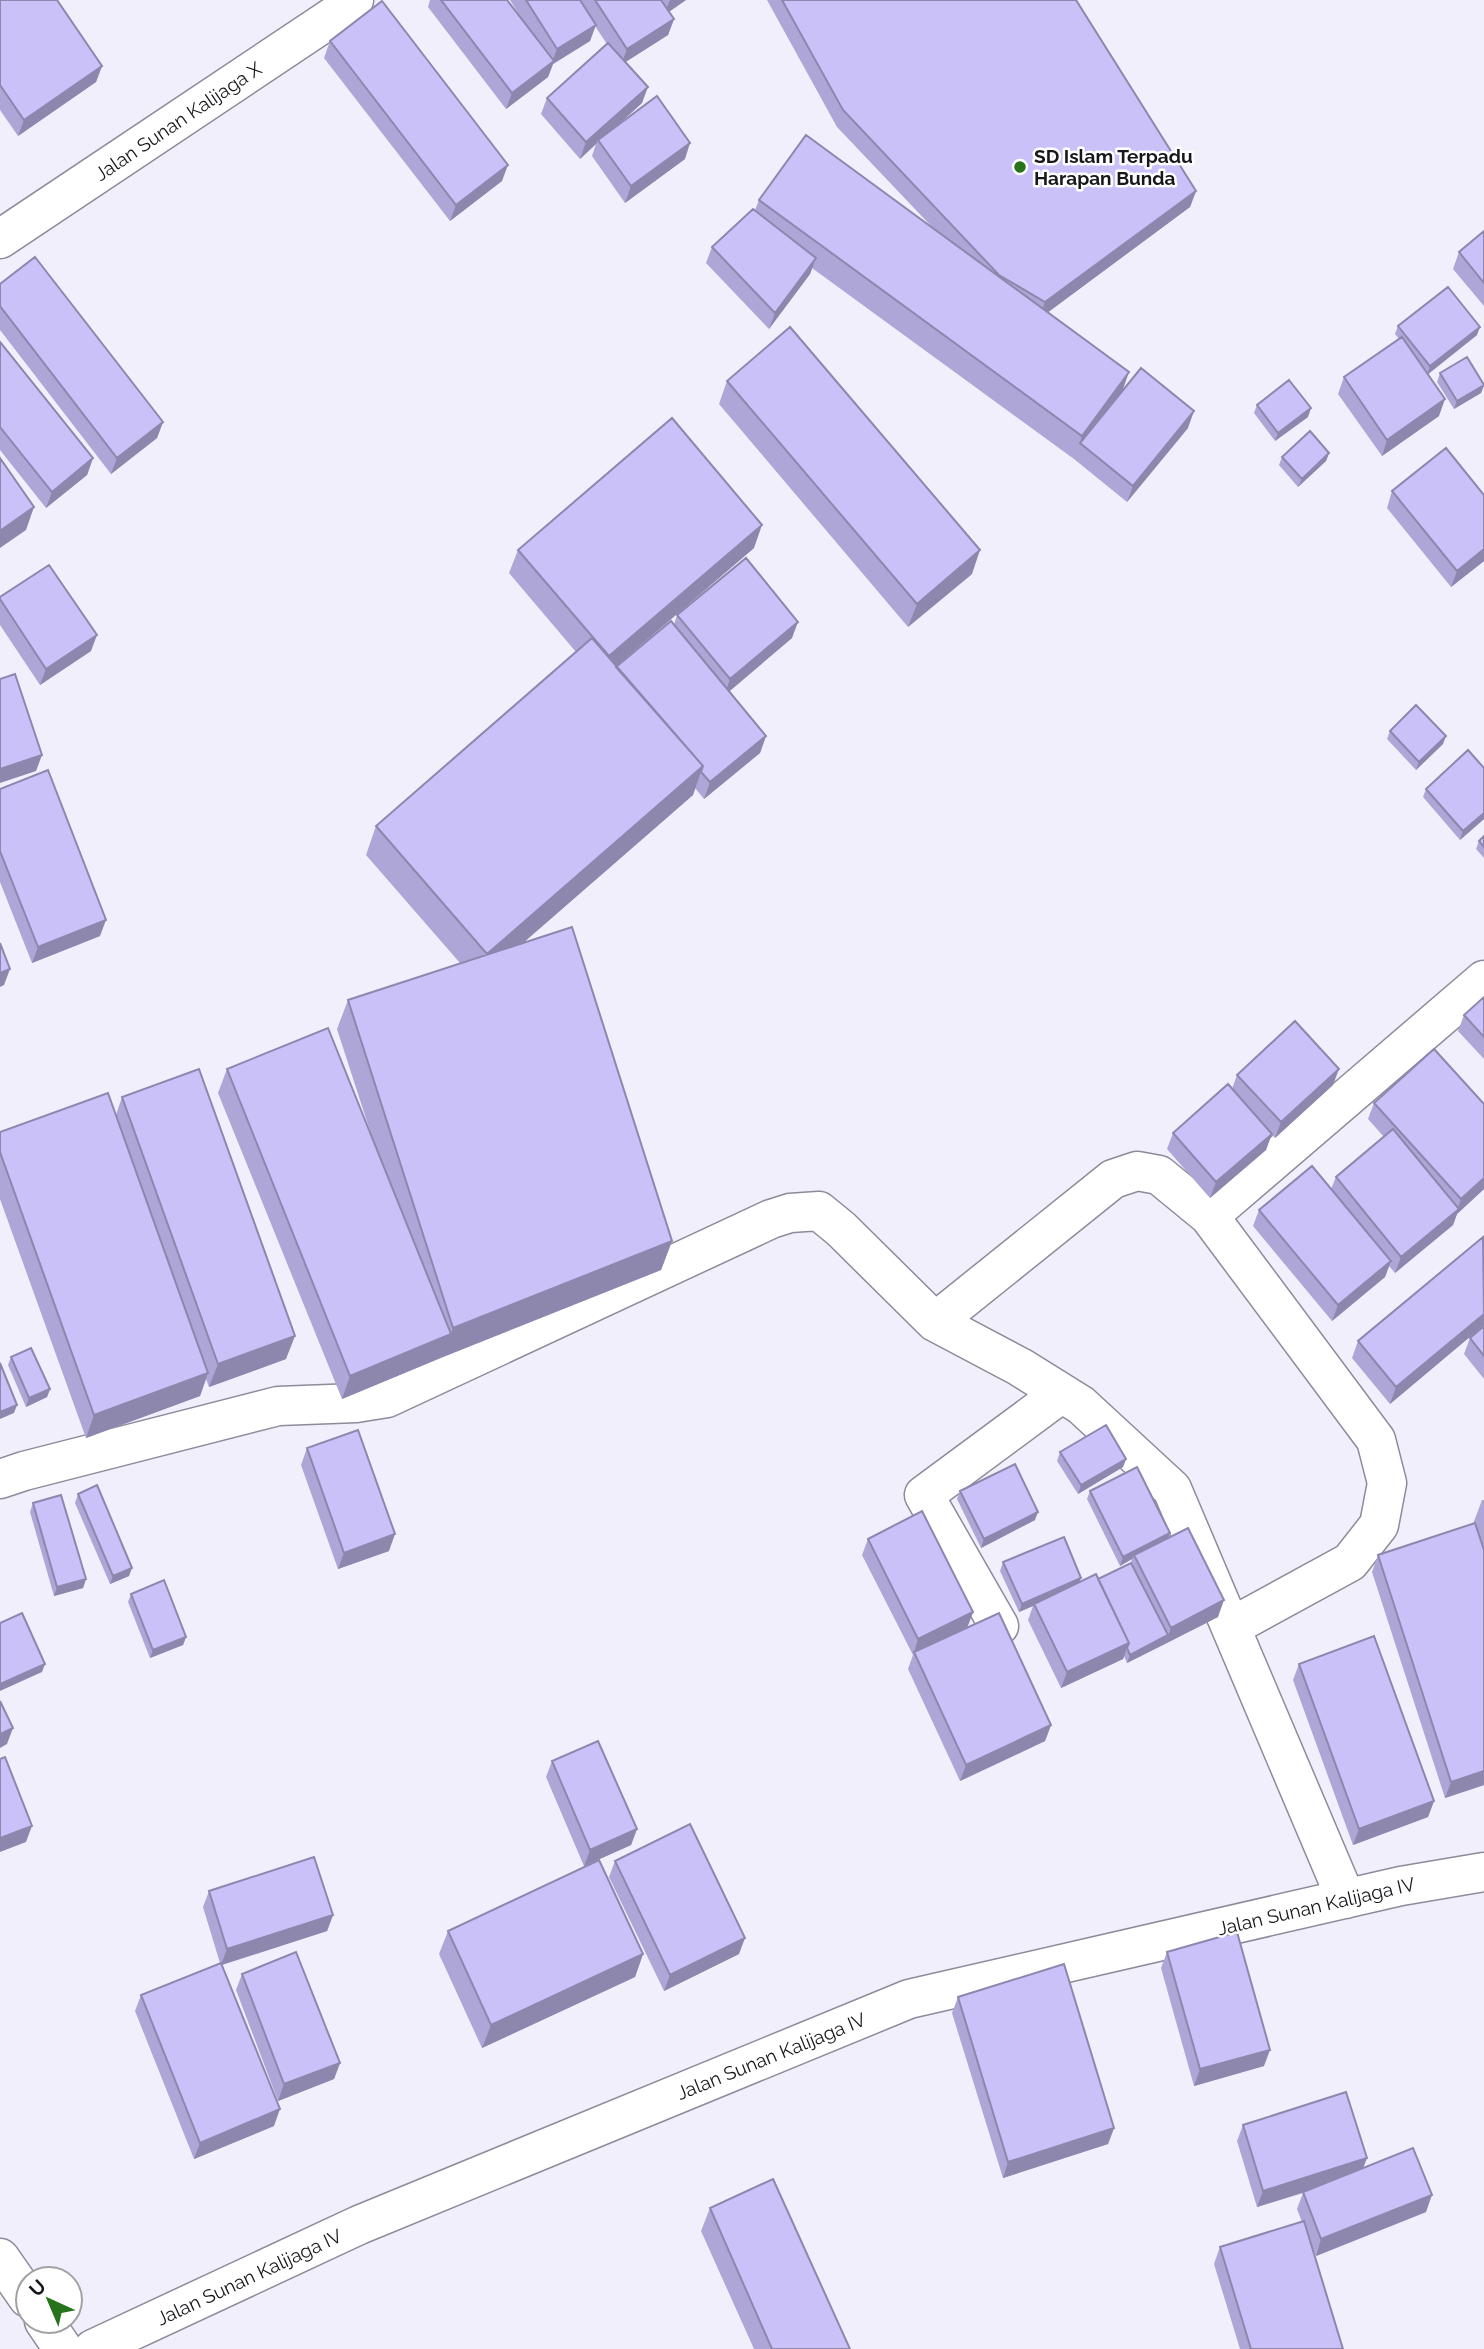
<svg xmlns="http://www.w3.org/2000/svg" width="1484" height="2349" viewBox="0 0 1484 2349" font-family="Raleway,sans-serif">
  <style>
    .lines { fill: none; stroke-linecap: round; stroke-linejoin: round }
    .minor-casing { stroke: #8c8b9a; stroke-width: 41 }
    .tertiary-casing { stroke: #8c8b9a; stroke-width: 41 }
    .minor { stroke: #fff; stroke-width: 38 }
    .tertiary { stroke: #fff; stroke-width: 38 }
    .wall { fill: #aea6d6 }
    .shaded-wall { fill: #8d87ae }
    .building { fill: #cac1f9; stroke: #8d87ae; stroke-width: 2 }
    .poi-dot { fill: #25731a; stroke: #fff; stroke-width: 2.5 }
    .labels { text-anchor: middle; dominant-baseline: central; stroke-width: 5; stroke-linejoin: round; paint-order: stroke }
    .street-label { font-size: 19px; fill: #16161b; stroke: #fff }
    .poi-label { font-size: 19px; font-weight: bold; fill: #16161b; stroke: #fff; text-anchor: start }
  </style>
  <rect width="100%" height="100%" fill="#f1effc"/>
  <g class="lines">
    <defs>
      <path id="minor" d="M 0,239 L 343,10 L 354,0
        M 1209,1216 L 1376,1440 L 1387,1483 L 1379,1525 L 1350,1562 L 1231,1627
        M 935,1322 L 1113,1179 L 1137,1171 L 1159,1175 L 1209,1216 L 1484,980
        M 0,1479 L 24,1471 L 278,1406 L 356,1403 L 387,1398 L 771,1219 L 790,1213 L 819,1211 L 841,1229 L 935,1322 L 1020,1367 L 1081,1405 L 1172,1489 L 1346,1899
        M 999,1626 L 924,1495 L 1062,1393
        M 93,2349 L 359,2225 L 909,1999 L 1401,1886 L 1484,1872"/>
      <path id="tertiary" d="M 0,2258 L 28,2298
        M 44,2321 L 63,2349"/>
    </defs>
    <!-- minor casing -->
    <use href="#minor" class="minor-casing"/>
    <!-- tertiary casing -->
    <use href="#tertiary" class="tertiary-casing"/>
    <!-- minor -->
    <use href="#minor" class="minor"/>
    <!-- tertiary -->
    <use href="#tertiary" class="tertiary"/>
  </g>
  <!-- wall -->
  <path class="wall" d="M 0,0 L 102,66 L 96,82 L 18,136 L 0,110 Z
    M 430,0 L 507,0 L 524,23 L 510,0 L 686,0 L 669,12 L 674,19 L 668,35 L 625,62 L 642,103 L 617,126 L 685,159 L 625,203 L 592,156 L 596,144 L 580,159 L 541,114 L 547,98 L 607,44 L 595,26 L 590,41 L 553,64 L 548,77 L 506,109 L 428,7 Z
    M 767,0 L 1076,0 L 1196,191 L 1190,207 L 1048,312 L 1122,392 L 1188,428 L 1127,502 L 1074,459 L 812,268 L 810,274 L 769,329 L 706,263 L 712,247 L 755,210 L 759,200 L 933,228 L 837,127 Z
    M 330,41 L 502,181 L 450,221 L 324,58 Z
    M 1484,231 L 1484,306 L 1453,269 L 1459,252 Z
    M 0,284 L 163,422 L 157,438 L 111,474 L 0,330 Z
    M 1398,326 L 1477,335 L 1428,374 L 1439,416 L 1382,456 L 1338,394 L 1344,377 L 1399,339 L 1395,334 Z
    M 0,342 L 93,458 L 87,475 L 46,508 L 0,450 Z
    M 1440,373 L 1484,385 L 1481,393 L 1454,409 L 1437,382 Z
    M 727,381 L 972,574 L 908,627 L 719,404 Z
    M 1257,405 L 1308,417 L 1275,441 L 1254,413 Z
    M 1329,453 L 1326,461 L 1298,487 L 1279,465 L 1282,457 Z
    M 1392,491 L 1484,495 L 1484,561 L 1451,587 L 1387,508 Z
    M 754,548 L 616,666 L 674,625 L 677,615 L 792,638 L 729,691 L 766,736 L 760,753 L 704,799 L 695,788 L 693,795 L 523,943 L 672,1241 L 661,1270 L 443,1357 L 342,1399 L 218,1093 L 227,1069 L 371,1134 L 337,1029 L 348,1000 L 460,963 L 366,855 L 376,826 L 576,652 L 509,573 L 518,550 Z
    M 0,597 L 91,651 L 40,685 L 0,625 Z
    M 1390,731 L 1443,744 L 1416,770 L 1387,739 Z
    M 0,789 L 100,936 L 32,963 L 0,882 Z
    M 1426,789 L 1484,819 L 1460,840 L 1423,797 Z
    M 1484,836 L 1484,858 L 1476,849 L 1479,841 Z
    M 1484,997 L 1484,1059 L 1458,1031 L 1464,1015 Z
    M 1237,1075 L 1333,1085 L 1275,1138 L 1271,1134 L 1266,1150 L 1210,1198 L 1167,1149 L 1173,1133 L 1232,1089 Z
    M 122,1097 L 286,1359 L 209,1387 L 206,1379 L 200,1396 L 86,1438 L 0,1199 L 0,1132 L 116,1115 Z
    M 1374,1103 L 1484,1104 L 1484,1189 L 1457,1214 L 1453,1225 L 1395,1273 L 1389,1266 L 1385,1277 L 1332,1321 L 1253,1226 L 1259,1210 L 1331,1189 L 1336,1177 L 1384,1137 L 1368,1119 Z
    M 1484,1238 L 1484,1325 L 1390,1404 L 1352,1358 L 1358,1341 Z
    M 1484,1326 L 1484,1379 L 1464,1354 L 1470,1338 Z
    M 11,1357 L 50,1389 L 47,1397 L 26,1407 L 8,1365 Z
    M 307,1448 L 389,1551 L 338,1569 L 301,1465 Z
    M 1060,1452 L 1126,1459 L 1123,1467 L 1078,1494 L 1057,1461 Z
    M 960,1491 L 1035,1520 L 981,1548 L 957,1499 Z
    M 1090,1491 L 1170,1533 L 1169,1537 L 1218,1617 L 1127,1663 L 1124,1656 L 1123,1659 L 1061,1688 L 1028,1620 L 1033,1606 L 1019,1612 L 1000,1571 L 1003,1562 L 1080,1582 L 1098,1579 L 1131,1563 L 1132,1559 L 1120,1566 L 1087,1499 Z
    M 78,1494 L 129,1576 L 110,1584 L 75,1503 Z
    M 1482,1500 L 1484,1500 L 1484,1785 L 1445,1798 L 1372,1572 L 1378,1555 L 1473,1524 Z
    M 33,1503 L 86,1579 L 83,1588 L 54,1596 L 30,1512 Z
    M 868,1539 L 973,1612 L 967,1628 L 1051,1725 L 1045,1741 L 960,1781 L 908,1669 L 913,1655 L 862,1555 Z
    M 131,1594 L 186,1637 L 183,1645 L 150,1658 L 128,1602 Z
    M 1299,1664 L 1434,1801 L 1428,1817 L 1353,1845 L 1293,1680 Z
    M 552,1761 L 637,1829 L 631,1845 L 584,1866 L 546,1777 Z
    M 615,1861 L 739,1954 L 664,1991 L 609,1877 Z
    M 209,1891 L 333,1915 L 327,1931 L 222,1965 L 274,2126 L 194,2159 L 135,2011 L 141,1995 L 220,1963 L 203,1907 Z
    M 448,1931 L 643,1954 L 635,1977 L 482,2048 L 439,1954 Z
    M 1167,1952 L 1264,2066 L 1194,2086 L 1161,1968 Z
    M 242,1974 L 340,2063 L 334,2079 L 278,2101 L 236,1990 Z
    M 958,1997 L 1114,2128 L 1108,2144 L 1003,2178 L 952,2013 Z
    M 1243,2125 L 1363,2168 L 1426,2212 L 1316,2256 L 1311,2244 L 1343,2349 L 1240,2349 L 1214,2264 L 1220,2247 L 1302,2222 L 1297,2209 L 1303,2193 L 1257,2207 L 1237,2141 Z
    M 710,2208 L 850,2349 L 754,2349 L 701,2231 Z"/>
  <!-- shaded-wall -->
  <path class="shaded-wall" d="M 670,0 L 686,0 L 664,15 Z
    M 674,19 L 668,35 L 621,65 L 627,49 Z
    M 596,25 L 590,41 L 553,64 L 548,77 L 506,109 L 512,93 L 552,62 L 557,49 Z
    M 102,66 L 96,82 L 18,136 L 24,120 Z
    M 648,87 L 642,103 L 599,142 L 598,140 L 596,144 L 580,159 L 586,142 Z
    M 690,143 L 685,159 L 625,203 L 631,186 Z
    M 508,165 L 502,181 L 450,221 L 456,205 Z
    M 1196,191 L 1190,207 L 1039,319 L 1045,302 Z
    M 816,258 L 810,274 L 769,329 L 775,313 Z
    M 1480,327 L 1477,335 L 1427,375 L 1430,366 Z
    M 1129,372 L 1121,395 L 1080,443 L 1082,436 Z
    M 1484,385 L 1481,393 L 1454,409 L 1457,401 Z
    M 1445,399 L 1439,416 L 1382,456 L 1387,440 Z
    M 1311,408 L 1308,417 L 1275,441 L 1278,433 Z
    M 1194,411 L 1188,428 L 1127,502 L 1133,486 Z
    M 163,422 L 157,438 L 111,474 L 117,458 Z
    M 1329,453 L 1326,461 L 1298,487 L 1302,479 Z
    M 93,458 L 87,475 L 46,508 L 52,492 Z
    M 34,507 L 26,530 L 0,548 L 0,531 Z
    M 762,525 L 754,548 L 600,680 L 609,656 Z
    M 1484,549 L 1484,561 L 1451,587 L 1457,571 Z
    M 980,550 L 972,574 L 908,627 L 917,604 Z
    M 798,622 L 792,638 L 724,696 L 730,679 Z
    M 97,635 L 91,651 L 40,685 L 46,669 Z
    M 766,736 L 760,753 L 704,799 L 710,782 Z
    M 1446,736 L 1443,744 L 1416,770 L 1419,762 Z
    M 42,755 L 36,771 L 0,783 L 0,769 Z
    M 703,766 L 693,795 L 477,983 L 487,954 Z
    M 1484,813 L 1484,819 L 1460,840 L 1463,831 Z
    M 106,920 L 100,936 L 32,963 L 38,947 Z
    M 10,969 L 4,985 L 0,987 L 0,973 Z
    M 1339,1069 L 1333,1085 L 1275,1138 L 1281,1122 Z
    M 1272,1134 L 1266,1150 L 1210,1198 L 1216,1182 Z
    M 1484,1178 L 1484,1189 L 1457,1214 L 1453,1225 L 1395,1273 L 1401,1257 L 1457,1211 L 1461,1199 Z
    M 672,1241 L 661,1270 L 443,1357 L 453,1328 Z
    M 1391,1261 L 1385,1277 L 1332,1321 L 1338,1305 Z
    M 1484,1314 L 1484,1325 L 1390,1404 L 1396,1387 Z
    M 451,1334 L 443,1357 L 342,1399 L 350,1376 Z
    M 295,1336 L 286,1359 L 209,1387 L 218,1364 Z
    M 208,1373 L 200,1396 L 86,1438 L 94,1415 Z
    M 50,1389 L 47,1397 L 26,1407 L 29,1398 Z
    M 17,1405 L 14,1413 L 0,1419 L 0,1412 Z
    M 1126,1459 L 1123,1467 L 1078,1494 L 1081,1485 Z
    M 1038,1512 L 1035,1520 L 981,1548 L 984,1539 Z
    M 1170,1533 L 1167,1541 L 1134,1555 L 1132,1559 L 1120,1566 L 1123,1557 Z
    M 395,1534 L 389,1551 L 338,1569 L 344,1553 Z
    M 132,1568 L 129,1576 L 110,1584 L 113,1576 Z
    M 1081,1578 L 1078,1586 L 1034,1604 L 1033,1606 L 1019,1612 L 1022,1604 Z
    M 86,1579 L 83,1588 L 54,1596 L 57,1587 Z
    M 1224,1600 L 1218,1617 L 1165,1644 L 1171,1628 Z
    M 973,1612 L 967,1628 L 914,1652 L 913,1656 L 918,1639 Z
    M 1168,1635 L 1165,1644 L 1127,1663 L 1130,1655 Z
    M 186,1637 L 183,1645 L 150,1658 L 153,1650 Z
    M 1129,1643 L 1123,1659 L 1061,1688 L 1067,1672 Z
    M 45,1664 L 42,1672 L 0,1691 L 0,1684 Z
    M 1051,1725 L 1045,1741 L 960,1781 L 966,1765 Z
    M 13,1728 L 7,1744 L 0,1748 L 0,1734 Z
    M 1484,1771 L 1484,1785 L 1445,1798 L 1451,1782 Z
    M 1434,1801 L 1428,1817 L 1353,1845 L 1359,1829 Z
    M 32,1826 L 26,1842 L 0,1852 L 0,1838 Z
    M 637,1829 L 631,1845 L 584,1866 L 590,1850 Z
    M 333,1915 L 327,1931 L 221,1965 L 227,1949 Z
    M 745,1938 L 739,1954 L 664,1991 L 670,1975 Z
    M 643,1954 L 635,1977 L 482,2048 L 491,2025 Z
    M 1270,2050 L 1264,2066 L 1194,2086 L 1200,2069 Z
    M 340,2063 L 334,2079 L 278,2101 L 284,2084 Z
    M 280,2109 L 274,2126 L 194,2159 L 200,2143 Z
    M 1114,2128 L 1108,2144 L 1003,2178 L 1008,2162 Z
    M 1367,2158 L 1361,2174 L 1257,2207 L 1263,2191 Z
    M 1432,2195 L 1426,2212 L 1316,2256 L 1321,2239 Z"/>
  <!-- building -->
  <path class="building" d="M 0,0 L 57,0 L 102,66 L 24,120 L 0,85 Z
    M 441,0 L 507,0 L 554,61 L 512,93 Z
    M 526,0 L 580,0 L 596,25 L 557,49 Z
    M 595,0 L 661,0 L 674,19 L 627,49 Z
    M 782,0 L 1076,0 L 1196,191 L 1045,302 L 999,275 L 843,110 Z
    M 382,1 L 508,165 L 456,205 L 330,41 Z
    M 608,43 L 648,87 L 586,142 L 547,98 Z
    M 657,96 L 690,143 L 631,186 L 598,140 Z
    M 806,135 L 1129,372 L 1082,436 L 759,200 Z
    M 753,209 L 816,258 L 775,313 L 712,247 Z
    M 1484,231 L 1484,283 L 1459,252 Z
    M 35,257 L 163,422 L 117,458 L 0,306 L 0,284 Z
    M 1448,287 L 1480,327 L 1430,366 L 1398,326 Z
    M 790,327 L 980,550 L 917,604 L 727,381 Z
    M 1402,337 L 1445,399 L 1387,440 L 1344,377 Z
    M 0,342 L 93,458 L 52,492 L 0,427 Z
    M 1467,357 L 1484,385 L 1457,401 L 1440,373 Z
    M 1141,368 L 1194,411 L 1133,486 L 1080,443 Z
    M 1289,380 L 1311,408 L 1278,433 L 1257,405 Z
    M 672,418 L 762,525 L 609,656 L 518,550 Z
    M 1310,431 L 1329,453 L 1302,479 L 1282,457 Z
    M 1446,448 L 1484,495 L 1484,549 L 1457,571 L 1392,491 Z
    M 0,458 L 34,507 L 0,531 Z
    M 746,558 L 798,622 L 730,679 L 677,615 Z
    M 49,565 L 97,635 L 46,669 L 0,599 L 0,597 Z
    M 671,621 L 766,736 L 710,782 L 701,772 L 703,766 L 616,667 Z
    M 592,638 L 703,766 L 487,954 L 376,826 Z
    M 15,674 L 42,755 L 0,769 L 0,679 Z
    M 1416,705 L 1446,736 L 1419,762 L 1390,731 Z
    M 1468,750 L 1484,768 L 1484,813 L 1463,831 L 1426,789 Z
    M 48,770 L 106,920 L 38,947 L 0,851 L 0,789 Z
    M 1484,836 L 1484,847 L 1479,841 Z
    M 572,927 L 672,1241 L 453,1328 L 348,1000 Z
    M 0,943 L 10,969 L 0,973 Z
    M 1484,997 L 1484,1037 L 1464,1015 Z
    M 1295,1021 L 1339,1069 L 1281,1122 L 1237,1075 Z
    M 328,1028 L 451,1334 L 350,1376 L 227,1069 Z
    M 1434,1049 L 1484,1104 L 1484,1178 L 1461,1199 L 1374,1103 Z
    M 199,1069 L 295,1336 L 218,1364 L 122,1097 Z
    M 1228,1084 L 1272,1134 L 1216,1182 L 1173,1133 Z
    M 108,1093 L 208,1373 L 94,1415 L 0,1152 L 0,1132 Z
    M 1393,1129 L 1459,1209 L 1401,1257 L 1336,1177 Z
    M 1312,1166 L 1391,1261 L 1338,1305 L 1259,1210 Z
    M 1483,1237 L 1484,1314 L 1396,1387 L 1358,1341 Z
    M 1484,1326 L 1484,1356 L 1470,1338 Z
    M 31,1348 L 50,1389 L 29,1398 L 11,1357 Z
    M 0,1363 L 17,1405 L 0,1412 Z
    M 1106,1425 L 1126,1459 L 1081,1485 L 1060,1452 Z
    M 358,1430 L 395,1534 L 344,1553 L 307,1448 Z
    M 1015,1464 L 1038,1512 L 984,1539 L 960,1491 Z
    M 1137,1467 L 1170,1533 L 1123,1557 L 1090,1491 Z
    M 97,1485 L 132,1568 L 113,1576 L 78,1494 Z
    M 61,1495 L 86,1579 L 57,1587 L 33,1503 Z
    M 922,1511 L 973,1612 L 918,1639 L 868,1539 Z
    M 1475,1523 L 1484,1550 L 1484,1771 L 1451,1782 L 1378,1555 Z
    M 1188,1528 L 1224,1600 L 1171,1628 L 1134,1555 Z
    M 1064,1537 L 1081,1578 L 1022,1604 L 1003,1562 Z
    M 1131,1563 L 1168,1635 L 1130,1655 L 1127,1648 L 1129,1643 L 1098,1579 Z
    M 1096,1574 L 1129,1643 L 1067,1672 L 1034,1604 Z
    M 164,1580 L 186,1637 L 153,1650 L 131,1594 Z
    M 22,1613 L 45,1664 L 0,1684 L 0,1623 Z
    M 999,1613 L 1051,1725 L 966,1765 L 914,1652 Z
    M 1374,1636 L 1434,1801 L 1359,1829 L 1299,1664 Z
    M 0,1701 L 13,1728 L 0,1734 Z
    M 598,1741 L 637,1829 L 590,1850 L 552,1761 Z
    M 5,1757 L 32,1826 L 0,1838 L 0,1759 Z
    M 690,1824 L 745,1938 L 670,1975 L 615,1861 Z
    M 314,1857 L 333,1915 L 227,1949 L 209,1891 Z
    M 599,1860 L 643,1954 L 491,2025 L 448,1931 Z
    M 1237,1932 L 1270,2050 L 1200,2069 L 1167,1952 Z
    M 296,1952 L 340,2063 L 284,2084 L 242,1974 Z
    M 221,1963 L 280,2109 L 200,2143 L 141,1995 Z
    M 1064,1964 L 1114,2128 L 1008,2162 L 958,1997 Z
    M 1346,2092 L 1367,2158 L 1263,2191 L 1243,2125 Z
    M 1413,2148 L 1432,2195 L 1321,2239 L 1303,2192 Z
    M 773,2179 L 850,2349 L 772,2349 L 710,2208 Z
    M 1304,2221 L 1343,2349 L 1251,2349 L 1220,2247 Z"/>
  <!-- markers -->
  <circle class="poi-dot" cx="1020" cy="167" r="7"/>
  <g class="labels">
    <!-- street labels -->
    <g class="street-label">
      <text transform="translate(178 121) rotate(-34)">Jalan Sunan Kalijaga X</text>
      <text transform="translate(1316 1906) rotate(-13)">Jalan Sunan Kalijaga IV</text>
      <text transform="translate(771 2056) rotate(-22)">Jalan Sunan Kalijaga IV</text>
      <text transform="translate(249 2277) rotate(-25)">Jalan Sunan Kalijaga IV</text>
    </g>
    <!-- poi labels -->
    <g class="poi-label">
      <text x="1034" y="156">SD Islam Terpadu<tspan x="1034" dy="22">Harapan Bunda</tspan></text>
    </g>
  </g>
  <!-- north arrow -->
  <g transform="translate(49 2300) rotate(316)"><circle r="33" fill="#ffffff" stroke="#a2a2a4" stroke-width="2"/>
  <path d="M0-5L12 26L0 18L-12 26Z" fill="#25731a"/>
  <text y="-10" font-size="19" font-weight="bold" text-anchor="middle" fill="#16161b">U</text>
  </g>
</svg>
